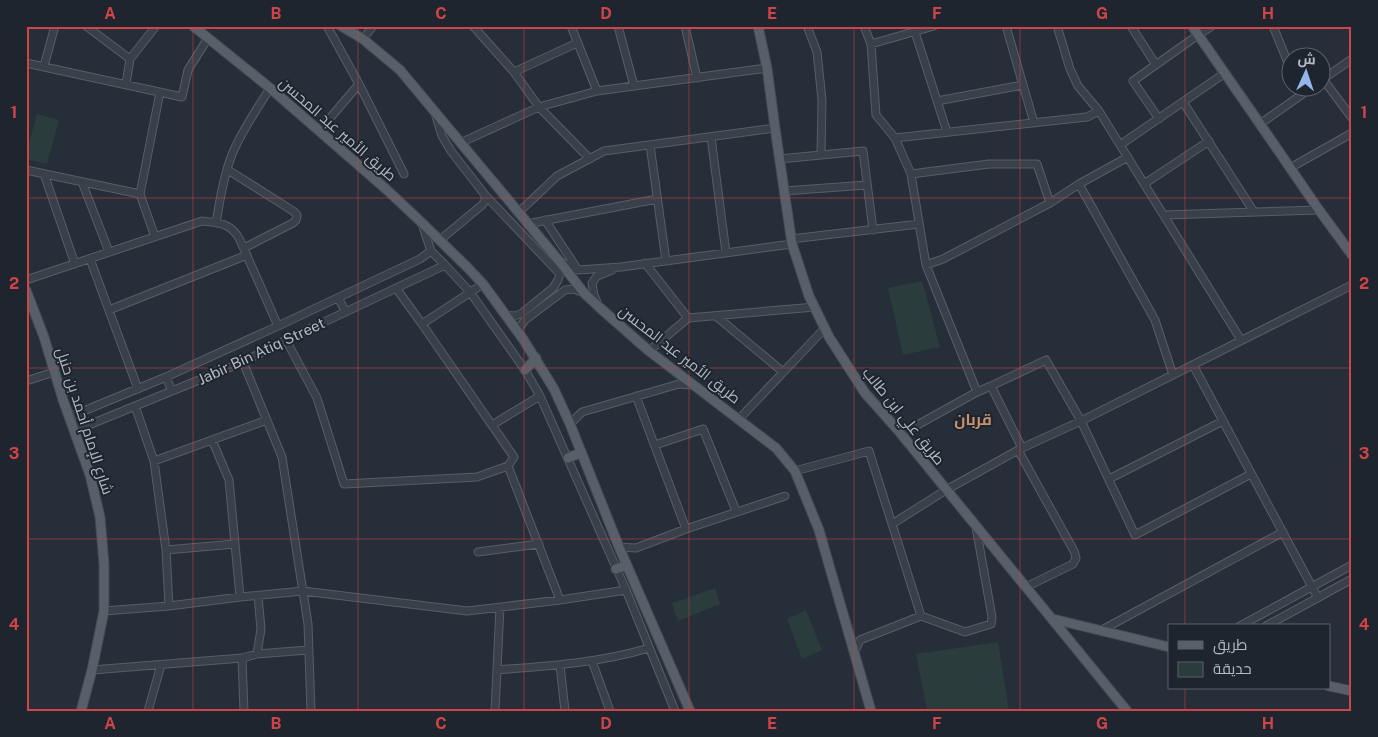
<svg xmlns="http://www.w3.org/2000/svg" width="1378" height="737" viewBox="0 0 1378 737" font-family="'Public Sans',Cairo,sans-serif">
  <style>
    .green { fill: #2a3c3c }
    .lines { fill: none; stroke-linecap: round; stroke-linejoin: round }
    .minor-casing { stroke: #575e67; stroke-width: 9 }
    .major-casing { stroke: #424952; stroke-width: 11 }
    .minor { stroke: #394049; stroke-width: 7 }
    .major { stroke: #575f69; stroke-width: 9 }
    .grid { fill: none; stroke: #cf4547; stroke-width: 1; stroke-opacity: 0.55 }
    .labels { text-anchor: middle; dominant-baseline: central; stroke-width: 4; stroke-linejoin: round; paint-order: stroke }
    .street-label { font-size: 15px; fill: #b4bbc5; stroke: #1e252e }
    .neighbourhood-label { font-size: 16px; font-weight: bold; fill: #c8926c; stroke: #1e252e }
    .neatline { fill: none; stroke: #cf4547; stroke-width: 2 }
    .grid-label { font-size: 16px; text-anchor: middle; font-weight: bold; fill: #cf4547 }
  </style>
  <rect width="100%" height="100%" fill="#252e39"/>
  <!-- green -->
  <path class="green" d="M 37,114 L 59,120 L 47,164 L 26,159 L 26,154 Z
    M 922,281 L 940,347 L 903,355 L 888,288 Z
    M 715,588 L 720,604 L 678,621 L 672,603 Z
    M 806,610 L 822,650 L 802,659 L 787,619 Z
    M 998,642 L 1009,711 L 927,711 L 916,654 Z"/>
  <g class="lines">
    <defs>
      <path id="minor" d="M 86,26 L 130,59
        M 327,26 L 359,84 L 404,174
        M 473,26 L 514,72 L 539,107 L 590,159
        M 571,26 L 597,91
        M 618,26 L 634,86
        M 685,26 L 697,78
        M 807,26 L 817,52 L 822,100 L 821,155
        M 864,26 L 871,44 L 876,115 L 895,138 L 911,174 L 926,265 L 977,392 L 991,386 L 1022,448
        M 1006,26 L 1034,123
        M 1057,26 L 1070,69 L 1078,86 L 1099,111 L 1241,340
        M 1131,26 L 1156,65
        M 1273,26 L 1290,68
        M 915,32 L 947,132
        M 363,39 L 373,26
        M 871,44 L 934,26
        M 26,63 L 182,97 L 188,70 L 208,38
        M 44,66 L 55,26
        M 514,72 L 577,43
        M 1323,79 L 1352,59
        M 1320,81 L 1323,79 L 1352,118
        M 126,84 L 130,59 L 156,26
        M 937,101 L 1023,85
        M 1183,102 L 1254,212
        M 435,113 L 442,136 L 451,151 L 485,195 L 485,201 L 482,205 L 440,240
        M 1159,119 L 1133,81 L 1198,35 L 1212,26
        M 1260,124 L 1311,88
        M 319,131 L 359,84
        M 711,137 L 726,253
        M 895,138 L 1087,117 L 1099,111
        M 460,143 L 539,107 L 597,91 L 767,68
        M 650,145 L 666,261
        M 1120,145 L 1225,73
        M 779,159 L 863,151 L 873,230
        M 1290,168 L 1352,133
        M 26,170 L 140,194
        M 228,170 L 293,211 L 297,215 L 296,220 L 293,223 L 244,248
        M 44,174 L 75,264
        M 911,174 L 989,164 L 1037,164 L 1050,203
        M 82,182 L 109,252
        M 1079,184 L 1155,320 L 1173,375
        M 1144,184 L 1209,141
        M 784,191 L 867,185
        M 485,195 L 560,274
        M 518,213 L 557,176 L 604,151 L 775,128
        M 1164,215 L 1319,210
        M 545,220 L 578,270
        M 421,221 L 431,251 L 445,265 L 470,292 L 525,370 L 540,396 L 626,590 L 675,711
        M 216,223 C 220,199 224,174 233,152 C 243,129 257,109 270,88
        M 527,224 L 657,199
        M 155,237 L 140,194 L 160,92
        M 791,239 L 919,224
        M 90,259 L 138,389
        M 561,262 L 578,270 L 621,267 L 792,244
        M 645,263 L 688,318
        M 926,265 L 943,259 L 1050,203 L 1079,184 L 1128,157
        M 26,280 L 202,221 C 220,223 231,223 240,240 L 278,326
        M 396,288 L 422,324 L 483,284
        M 338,298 L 346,312
        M 599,307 L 594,295 L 592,283 L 597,276 L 612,270
        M 109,310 L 247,255
        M 505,315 L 513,316 L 521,314 L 553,288 L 558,280 L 561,270
        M 716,316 L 783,372
        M 517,331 L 525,320 L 565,290 L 574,289 L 584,293
        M 286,340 L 317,398 L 344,484 L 477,477 L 508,466 L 514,457 L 422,324
        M 649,351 L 688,318 L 815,307
        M 243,362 L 282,457 L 308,624 L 311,711
        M 1193,365 L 1318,598
        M 166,377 L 172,391
        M 26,381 L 54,372
        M 991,386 L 1046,360 L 1081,421 L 1135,535 L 1251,474
        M 636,396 L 686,529
        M 135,406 L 154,461 L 166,550 L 169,606
        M 69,417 L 166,377 L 278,326 L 420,259 L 431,251
        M 739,419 L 825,328
        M 570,424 L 582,412 L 679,384 L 693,385
        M 492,425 L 540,396
        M 74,431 L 243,362 L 286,340 L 445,265
        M 901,434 L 977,392
        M 212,440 L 229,480 L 240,597
        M 655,445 L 703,429 L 736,511
        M 1018,450 L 1074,551 L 1076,558 L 1073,564 L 1026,587
        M 154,461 L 267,420
        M 508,466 L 560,600
        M 795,471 L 869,451 L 921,616
        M 1109,479 L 1223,421
        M 892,524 L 946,490 L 1022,448 L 1081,421 L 1352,285
        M 619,547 L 636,548 L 686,529 L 785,496
        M 166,550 L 235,544
        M 478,552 L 539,544
        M 104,611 L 169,606 L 240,597 L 303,591 L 467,611 L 560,600 L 626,590
        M 1240,626 L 1352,565
        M 1266,626 L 1352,579
        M 1100,631 L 1283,532
        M 854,653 L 860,640 L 921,616 L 965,632 L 991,624 L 992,617 L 976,527
        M 257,654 L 261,629 L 258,596
        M 242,658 L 244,711
        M 592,661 L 610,711
        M 560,665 L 565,711
        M 92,670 L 242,658 L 257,654 L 308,650
        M 497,670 C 548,666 599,663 649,648
        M 148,711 L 161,665
        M 495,711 L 500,607"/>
      <path id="major" d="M 193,26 L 270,88 L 386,189 L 420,221 L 467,267 L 483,284 L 523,339 L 554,389 L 570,424 L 619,547 L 690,711
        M 341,26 L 363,39 L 400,70 L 560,262 L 584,293 L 599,307 L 649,351 L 776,448 L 795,471 L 819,530 L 871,711
        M 758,26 L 767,68 L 775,128 L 792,244 L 809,296 L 829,337 L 865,393 L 897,429 L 1127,711
        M 1192,26 L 1260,124 L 1319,210 L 1352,255
        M 26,290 L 44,337 L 63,400 L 90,475 L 100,517 L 104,564 L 104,611 L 92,670 L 81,711
        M 525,370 L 536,358
        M 568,458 L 580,453
        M 616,569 L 627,565
        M 1053,619 L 1169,647
        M 1329,686 L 1352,691"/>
    </defs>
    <!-- minor casing -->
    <use href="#minor" class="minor-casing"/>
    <!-- major casing -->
    <use href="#major" class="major-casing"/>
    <!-- minor -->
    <use href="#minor" class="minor"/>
    <!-- major -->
    <use href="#major" class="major"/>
  </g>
  <!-- grid -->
  <path class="grid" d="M 193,26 L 193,711M 358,26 L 358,711M 524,26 L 524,711M 689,26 L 689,711M 854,26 L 854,711M 1020,26 L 1020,711M 1185,26 L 1185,626M 26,198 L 1352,198M 26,368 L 1352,368M 26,539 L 1352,539M 1185,688 L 1185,711"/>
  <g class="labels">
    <!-- street labels -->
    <g class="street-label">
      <text transform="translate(338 129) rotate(41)">طريق الأمير عبد المحسن</text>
      <text transform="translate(261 351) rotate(-25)">Jabir Bin Atiq Street</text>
      <text transform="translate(680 354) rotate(38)">طريق الأمير عبد المحسن</text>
      <text transform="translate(904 416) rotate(51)">طريق علي ابن طالب</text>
      <text transform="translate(85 421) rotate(72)">شارع الإمام أحمد بن حنبل</text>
    </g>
    <!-- neighbourhood labels -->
    <g class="neighbourhood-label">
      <text x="973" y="419">قربان</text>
    </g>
  </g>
  <!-- border -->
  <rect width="1378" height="737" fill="none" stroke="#1e252e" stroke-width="55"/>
  <!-- legend -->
  <rect x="1168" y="624" width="162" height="65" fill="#1e252e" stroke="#5a616a"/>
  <rect x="1178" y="641" width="25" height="8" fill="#575f69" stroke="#5a616a"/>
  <text x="1213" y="650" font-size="15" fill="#b4bbc5">طريق</text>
  <rect x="1178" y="662" width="25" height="15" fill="#2a3c3c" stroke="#5a616a"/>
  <text x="1213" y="674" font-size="15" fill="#b4bbc5">حديقة</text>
  <!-- north arrow -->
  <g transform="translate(1306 72) rotate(3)"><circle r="24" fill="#1e252e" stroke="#5a616a"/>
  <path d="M0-4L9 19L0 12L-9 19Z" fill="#93b7eb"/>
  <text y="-8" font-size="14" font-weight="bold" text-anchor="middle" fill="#b4bbc5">ش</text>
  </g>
  <rect x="28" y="28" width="1322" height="682" class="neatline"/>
  <g class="grid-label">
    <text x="110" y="19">A</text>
    <text x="276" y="19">B</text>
    <text x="441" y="19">C</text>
    <text x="606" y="19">D</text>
    <text x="772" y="19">E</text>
    <text x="937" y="19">F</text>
    <text x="1102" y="19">G</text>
    <text x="1268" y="19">H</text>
    <text x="14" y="118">1</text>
    <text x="1364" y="118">1</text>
    <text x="14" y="289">2</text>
    <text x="1364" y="289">2</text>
    <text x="14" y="459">3</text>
    <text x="1364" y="459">3</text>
    <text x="14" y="630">4</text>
    <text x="1364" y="630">4</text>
    <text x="110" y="729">A</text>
    <text x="276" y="729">B</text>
    <text x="441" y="729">C</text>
    <text x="606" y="729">D</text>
    <text x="772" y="729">E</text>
    <text x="937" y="729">F</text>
    <text x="1102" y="729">G</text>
    <text x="1268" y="729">H</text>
  </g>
</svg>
